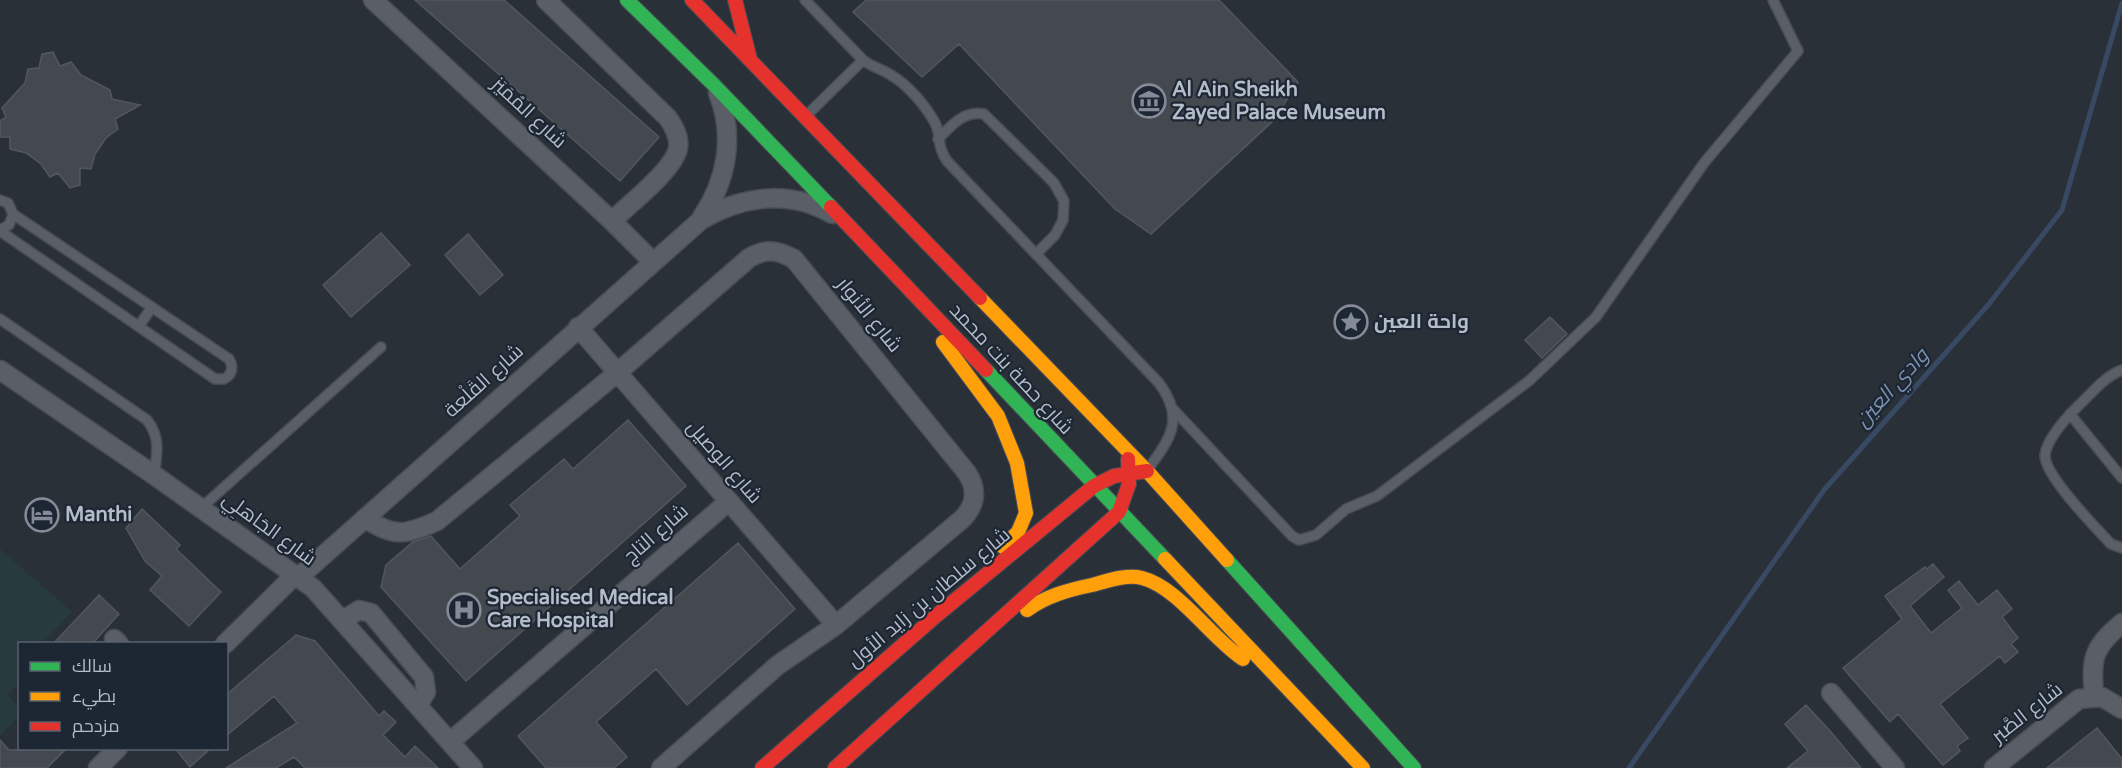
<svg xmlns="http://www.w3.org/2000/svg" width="2122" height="768" viewBox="0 0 2122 768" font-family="'Varela Round',Cairo,sans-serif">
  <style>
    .green { fill: #273a3e }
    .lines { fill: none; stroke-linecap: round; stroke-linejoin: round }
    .stream { stroke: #384963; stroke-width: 5 }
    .building { fill: #444950; stroke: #52575f; stroke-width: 1.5 }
    .lane-casing { stroke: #484c53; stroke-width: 12 }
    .street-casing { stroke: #484c53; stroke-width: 21 }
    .fast-casing { stroke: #484c53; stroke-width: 16 }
    .slow-casing { stroke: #484c53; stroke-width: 16 }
    .jam-casing { stroke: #484c53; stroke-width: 16 }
    .lane { stroke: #5a5e66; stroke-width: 9 }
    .street { stroke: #5a5e66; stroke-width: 18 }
    .fast { stroke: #30b455; stroke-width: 14 }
    .slow { stroke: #ff9f0a; stroke-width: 14 }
    .jam { stroke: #e5322d; stroke-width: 14 }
    .labels { text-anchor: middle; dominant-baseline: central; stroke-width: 4.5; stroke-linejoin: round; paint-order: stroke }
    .poi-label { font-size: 20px; font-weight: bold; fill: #b4bcc9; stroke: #1d2633; text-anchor: start }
    .street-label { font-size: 20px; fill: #b4bcc9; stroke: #1d2633 }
    .water-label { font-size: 21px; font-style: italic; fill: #7c92b1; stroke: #1d2633 }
  </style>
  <rect width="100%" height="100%" fill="#2a3038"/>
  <!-- green -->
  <path class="green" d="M 0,549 L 72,612 L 42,643 L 20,644 L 19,683 L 8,695 L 19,707 L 19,716 L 0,735 Z"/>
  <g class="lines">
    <!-- stream -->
    <path class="stream" d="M 1629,768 L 1824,490 L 1989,304 L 2062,210 L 2122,3"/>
  </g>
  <!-- building -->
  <path class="building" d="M 415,0 L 504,0 L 659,137 L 620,181 Z
    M 866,0 L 1219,0 L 1298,82 L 1274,120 L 1151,234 L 1115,209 L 959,44 L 922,77 L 853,12 Z
    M 53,52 L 60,66 L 71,62 L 81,75 L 110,90 L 112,99 L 140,105 L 115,119 L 118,129 L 106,138 L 95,154 L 91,169 L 80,168 L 80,185 L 70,188 L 58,173 L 50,177 L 41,164 L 26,153 L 10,149 L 10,137 L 0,137 L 0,121 L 6,117 L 2,108 L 25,83 L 28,69 L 39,68 L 42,54 Z
    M 381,233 L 410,265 L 351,317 L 323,285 Z
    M 468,234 L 503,275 L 480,295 L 445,255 Z
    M 1550,317 L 1567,334 L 1542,358 L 1525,340 Z
    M 628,420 L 686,486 L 466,681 L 381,587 L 386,565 L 413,542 L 431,536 L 460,569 L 520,516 L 510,505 L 564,459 L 573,469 Z
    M 142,509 L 180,545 L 176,549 L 221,592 L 189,626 L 150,590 L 162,576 L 145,561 L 126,528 Z
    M 738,543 L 795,609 L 687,705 L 656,669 L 596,722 L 627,757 L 614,768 L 546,768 L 518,736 Z
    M 1933,564 L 1944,577 L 1910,606 L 1931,633 L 1962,608 L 1948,590 L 1959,581 L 1978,605 L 1997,590 L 2012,609 L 2002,617 L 2018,638 L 2011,644 L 2018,652 L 2005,663 L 2000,656 L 1940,704 L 1968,738 L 1957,746 L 1960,751 L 1943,765 L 1898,714 L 1890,722 L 1843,668 L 1902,619 L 1885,596 L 1925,567 L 1927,569 Z
    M 99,595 L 119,614 L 92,644 L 53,644 Z
    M 296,635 L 315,641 L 379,716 L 384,711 L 396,722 L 383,735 L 405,757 L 415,746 L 438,768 L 305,768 L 294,757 L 276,768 L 226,768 L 297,723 L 274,696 L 226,736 L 226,695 Z
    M 1806,705 L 1831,732 L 1861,768 L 1787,768 L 1808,751 L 1785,724 Z
    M 2097,728 L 2122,759 L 2122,768 L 2047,768 Z
    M 0,740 L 9,750 L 67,748 L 47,768 L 0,768 Z
    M 175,748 L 211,748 L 190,767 Z"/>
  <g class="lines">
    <defs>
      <path id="lane" d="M 805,0 L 863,60 C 872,67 882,69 891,75 C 908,85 926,106 935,123 C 942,137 936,145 947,161 L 1159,383 C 1185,418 1171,438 1148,469
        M 807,115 L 863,60
        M 938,139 C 952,125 963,111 984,114 L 1054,183 L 1064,201 L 1063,220 L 1055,235 L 1036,254
        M 0,200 L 8,203 L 13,214 L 9,225 L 0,230
        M 0,231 L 215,379 L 224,379 C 232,375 234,367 229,359 L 13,214
        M 0,319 L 147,420 C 161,438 157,453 154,475
        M 139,326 L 152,307
        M 2122,370 C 2105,376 2092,393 2079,405 C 2068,416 2047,438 2045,455 C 2044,475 2096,528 2111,544 L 2122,548
        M 1172,408 L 1292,536 L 1299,540 L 1316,535 L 1346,509 L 1377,496 L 1530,380 L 1596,317 L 1704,163 L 1798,51 L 1773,0
        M 2070,414 L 2122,478
        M 201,508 L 381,347"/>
      <path id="street" d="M 373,0 L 612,221 L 653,262
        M 546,0 L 668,118 C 674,127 680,137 678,148 C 674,170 628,205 612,221
        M 702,217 C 727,180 735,136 718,93
        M 578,327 L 836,625
        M 0,370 L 154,475 L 313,588 L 473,768
        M 365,518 C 394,538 406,535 437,521 L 617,373 L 749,258 C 766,248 778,250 794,259 L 967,473 C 978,490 976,506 961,520 L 836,625 L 778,665 L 661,768
        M 299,577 L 701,220 C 742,196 789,189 832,214
        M 342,621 L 359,610 L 371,613 L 424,677 L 426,692 L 418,705
        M 114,639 L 119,644
        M 225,644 L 296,574
        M 1831,693 L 1895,768
        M 2094,696 C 2091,659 2092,648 2122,623
        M 451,741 L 728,502
        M 98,768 L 118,748
        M 1994,768 L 2079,699 L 2102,697 L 2122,709"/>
      <path id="fast" d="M 627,0 L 715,86 L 831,207
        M 986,370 L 1165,559
        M 1227,560 L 1414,768"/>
      <path id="slow" d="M 980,298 L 1147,471 L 1227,560
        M 943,342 L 998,416 L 1017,463 L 1026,513 L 1018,532 L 1003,547
        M 1165,559 L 1363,768
        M 1027,610 C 1046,596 1068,590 1092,585 C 1107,581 1126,574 1142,578 C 1178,587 1211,638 1243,659"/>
      <path id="jam" d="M 692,0 L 980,298
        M 735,0 L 750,59
        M 831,207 L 986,370
        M 762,768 L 937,615 L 1094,486 L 1114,476 L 1147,471
        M 835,768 L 1119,512 L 1129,484 L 1128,459"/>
    </defs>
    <!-- lane casing -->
    <use href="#lane" class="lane-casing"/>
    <!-- street casing -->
    <use href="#street" class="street-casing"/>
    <!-- fast casing -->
    <use href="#fast" class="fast-casing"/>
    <!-- slow casing -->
    <use href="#slow" class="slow-casing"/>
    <!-- jam casing -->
    <use href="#jam" class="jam-casing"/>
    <!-- lane -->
    <use href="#lane" class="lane"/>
    <!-- street -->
    <use href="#street" class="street"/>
    <!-- fast -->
    <use href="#fast" class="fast"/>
    <!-- slow -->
    <use href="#slow" class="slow"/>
    <!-- jam -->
    <use href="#jam" class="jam"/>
  </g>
  <!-- icons -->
  <defs>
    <symbol id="museum-ring" viewBox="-11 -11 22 22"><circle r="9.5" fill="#1d2633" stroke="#848b96" stroke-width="1.5"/><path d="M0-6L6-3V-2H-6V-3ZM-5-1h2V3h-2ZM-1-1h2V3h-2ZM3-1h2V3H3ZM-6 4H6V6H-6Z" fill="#848b96"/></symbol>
    <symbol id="sight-ring" viewBox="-11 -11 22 22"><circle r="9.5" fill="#1d2633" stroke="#848b96" stroke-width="1.5"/><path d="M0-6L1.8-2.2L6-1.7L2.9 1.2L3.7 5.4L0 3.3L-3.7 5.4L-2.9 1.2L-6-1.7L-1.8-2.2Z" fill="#848b96"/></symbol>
    <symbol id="hotel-ring" viewBox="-11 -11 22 22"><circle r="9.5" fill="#1d2633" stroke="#848b96" stroke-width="1.5"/><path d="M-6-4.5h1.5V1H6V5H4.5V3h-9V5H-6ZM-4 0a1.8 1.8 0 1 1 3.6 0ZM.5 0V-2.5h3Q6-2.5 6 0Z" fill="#848b96"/></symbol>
    <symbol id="hospital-ring" viewBox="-11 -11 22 22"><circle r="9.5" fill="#1d2633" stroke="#848b96" stroke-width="1.5"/><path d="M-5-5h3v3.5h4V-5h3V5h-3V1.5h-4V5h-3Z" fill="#848b96"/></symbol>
  </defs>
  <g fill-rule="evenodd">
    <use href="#museum-ring" x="1130" y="82" width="38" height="38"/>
    <use href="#sight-ring" x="1332" y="303" width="38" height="38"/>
    <use href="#hotel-ring" x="23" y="496" width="38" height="38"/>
    <use href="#hospital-ring" x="445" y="591" width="38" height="38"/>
  </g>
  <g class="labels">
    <!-- poi labels -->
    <g class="poi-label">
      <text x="1172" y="90">Al Ain Sheikh<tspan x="1172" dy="23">Zayed Palace Museum</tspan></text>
      <text x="1374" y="322">واحة العين</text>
      <text x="65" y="515">Manthi</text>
      <text x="487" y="598">Specialised Medical<tspan x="487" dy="23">Care Hospital</tspan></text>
    </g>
    <!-- street labels -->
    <g class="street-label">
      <text transform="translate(529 113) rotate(43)">شارع المُمَيَز</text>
      <text transform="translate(869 315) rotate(51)">شارع الأنوار</text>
      <text transform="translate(1011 369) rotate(47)">شارع حصة بنت محمد</text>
      <text transform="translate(484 381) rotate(-42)">شارع القَلْعة</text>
      <text transform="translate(724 462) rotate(49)">شارع الوصيل</text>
      <text transform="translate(269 529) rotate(36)">شارع الجَاهلِي</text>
      <text transform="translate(656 534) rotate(-41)">شارع التاج</text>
      <text transform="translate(929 598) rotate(-40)">شارع سلطان بن زايد الأول</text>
      <text transform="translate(2027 713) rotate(-38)">شارع الصَّبر</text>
    </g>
    <!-- water labels -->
    <g class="water-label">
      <text transform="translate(1892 388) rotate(-48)">وادي العين</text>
    </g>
  </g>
  <!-- legend -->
  <rect x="18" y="642" width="210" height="108" fill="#1d2633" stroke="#59626f" stroke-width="1.5"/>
  <rect x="30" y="662" width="30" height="9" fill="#30b455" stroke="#59626f" stroke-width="1.5"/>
  <text x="72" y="672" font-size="18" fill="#b4bcc9">سالك</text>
  <rect x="30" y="692" width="30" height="9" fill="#ff9f0a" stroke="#59626f" stroke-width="1.5"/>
  <text x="72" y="702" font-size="18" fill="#b4bcc9">بطيء</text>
  <rect x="30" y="722" width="30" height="9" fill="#e5322d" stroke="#59626f" stroke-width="1.5"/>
  <text x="72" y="732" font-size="18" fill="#b4bcc9">مزدحم</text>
</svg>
